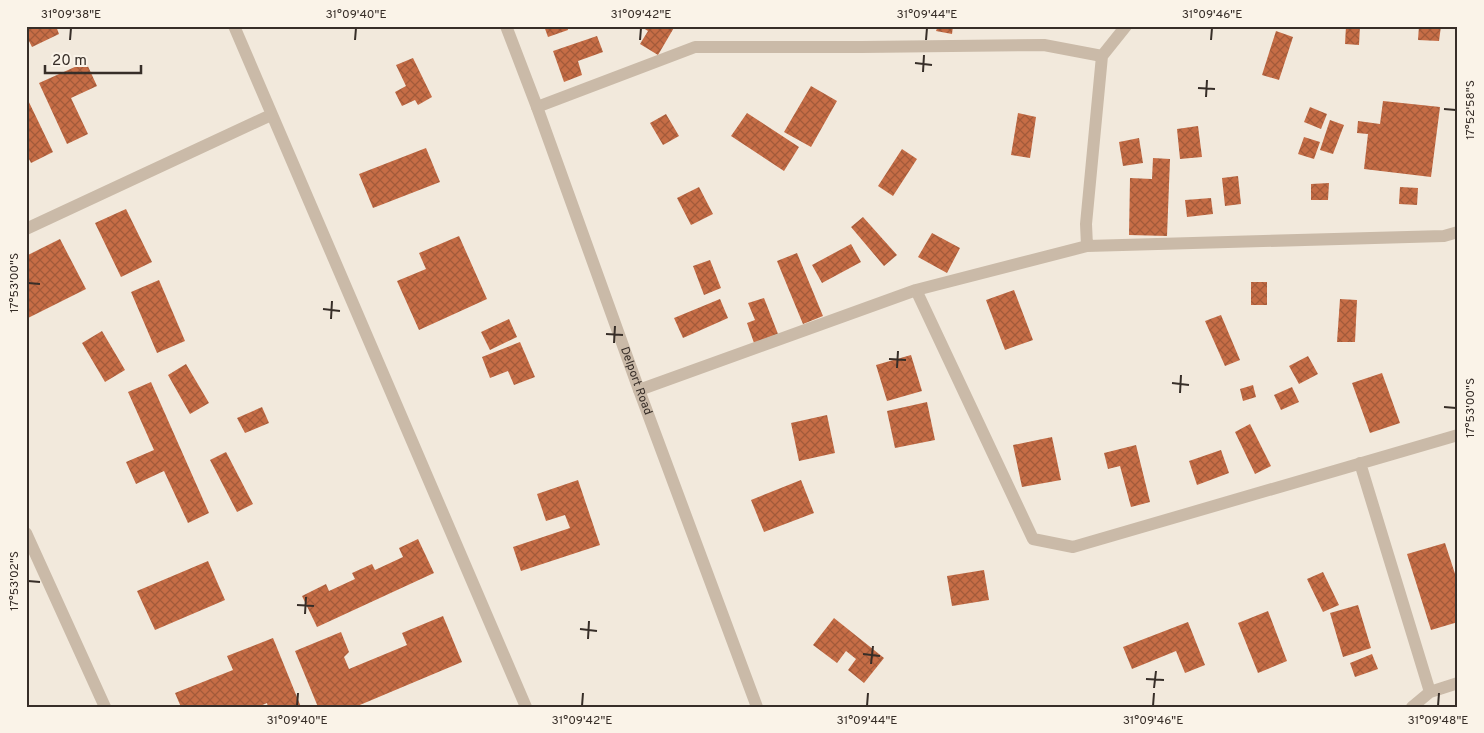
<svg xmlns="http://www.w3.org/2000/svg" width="1484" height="733" viewBox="0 0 1484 733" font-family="Overpass,sans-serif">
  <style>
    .building { fill: url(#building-cross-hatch) }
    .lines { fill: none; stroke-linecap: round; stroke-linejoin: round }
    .minor { stroke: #cabaa8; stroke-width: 12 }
    .tertiary { stroke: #cabaa8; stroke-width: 12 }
    .ticks { fill: none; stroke: #372e28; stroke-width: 2 }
    .labels { text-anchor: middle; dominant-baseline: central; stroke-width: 4; stroke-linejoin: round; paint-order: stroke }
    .street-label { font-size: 12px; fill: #372e28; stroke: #faf3e8 }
    .neatline { fill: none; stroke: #372e28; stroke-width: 2 }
    .ticks-label { font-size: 12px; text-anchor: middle; fill: #372e28 }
  </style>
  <defs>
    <pattern id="building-cross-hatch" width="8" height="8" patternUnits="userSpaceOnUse" patternTransform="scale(1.25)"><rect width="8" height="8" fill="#c66d46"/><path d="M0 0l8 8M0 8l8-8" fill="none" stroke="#a25a3a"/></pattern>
  </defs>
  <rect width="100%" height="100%" fill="#f2e9dc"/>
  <!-- building -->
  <path class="building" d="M 26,26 L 56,26 L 59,34 L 32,47 L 26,35 Z
    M 544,26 L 567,26 L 568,30 L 548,37 Z
    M 640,26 L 675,26 L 658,55 L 640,44 L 648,31 Z
    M 938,26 L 953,26 L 952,34 L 936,31 Z
    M 1346,26 L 1360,26 L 1359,45 L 1345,44 Z
    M 1419,26 L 1441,26 L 1439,41 L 1418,40 Z
    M 1276,31 L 1293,37 L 1279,80 L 1262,75 Z
    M 597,36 L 603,52 L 578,61 L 582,75 L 564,82 L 553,51 Z
    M 413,58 L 432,97 L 418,105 L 415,100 L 402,106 L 395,92 L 406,86 L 396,65 Z
    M 86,62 L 97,86 L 71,98 L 88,134 L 67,144 L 39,83 Z
    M 811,86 L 837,101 L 811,147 L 784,132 Z
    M 26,96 L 53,152 L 31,163 L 26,153 Z
    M 1383,101 L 1440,107 L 1431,177 L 1364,169 L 1368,134 L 1357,133 L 1358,121 L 1380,124 Z
    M 1310,107 L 1327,114 L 1321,129 L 1304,122 Z
    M 747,113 L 799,147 L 784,171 L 731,136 Z
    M 1018,113 L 1036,117 L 1030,158 L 1011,155 Z
    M 666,114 L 679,136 L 663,145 L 650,123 Z
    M 1330,120 L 1344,125 L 1333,154 L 1320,150 Z
    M 1198,126 L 1202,157 L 1180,159 L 1177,129 Z
    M 1304,137 L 1320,142 L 1314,159 L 1298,154 Z
    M 1139,138 L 1143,163 L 1123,166 L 1119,142 Z
    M 426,148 L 440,182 L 373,208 L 359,174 Z
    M 902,149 L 917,159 L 893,196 L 878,186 Z
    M 1153,158 L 1170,159 L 1167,236 L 1129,235 L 1130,178 L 1152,179 Z
    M 1238,176 L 1241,204 L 1225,206 L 1222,178 Z
    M 1329,183 L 1328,200 L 1311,200 L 1311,184 Z
    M 699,187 L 713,214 L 691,225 L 677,198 Z
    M 1400,187 L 1418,188 L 1417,205 L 1399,204 Z
    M 1211,198 L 1213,214 L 1187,217 L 1185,200 Z
    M 126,209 L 152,262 L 121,277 L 95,223 Z
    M 863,217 L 897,255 L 884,266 L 851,227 Z
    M 932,233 L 960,248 L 947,273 L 918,257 Z
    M 459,236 L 487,299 L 419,330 L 397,281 L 426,269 L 419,253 Z
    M 60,239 L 86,289 L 26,319 L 26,256 Z
    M 851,244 L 861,262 L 822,283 L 812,265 Z
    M 797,253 L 823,316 L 803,324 L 777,261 Z
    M 710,260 L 721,288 L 704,295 L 693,266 Z
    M 159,280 L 185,341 L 157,353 L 131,292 Z
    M 1251,282 L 1267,282 L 1267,305 L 1251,305 Z
    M 1014,290 L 1033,340 L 1005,350 L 986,300 Z
    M 764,298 L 778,334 L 754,343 L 747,323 L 755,320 L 748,303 Z
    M 720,299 L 728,318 L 683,338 L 674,318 Z
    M 1340,299 L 1357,300 L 1355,342 L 1337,342 Z
    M 1221,315 L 1240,360 L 1225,366 L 1205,321 Z
    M 509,319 L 517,337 L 490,350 L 481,332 Z
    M 102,331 L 125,370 L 105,382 L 82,343 Z
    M 520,342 L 535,377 L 514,385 L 508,371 L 490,378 L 482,357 Z
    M 911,355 L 922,391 L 887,401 L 876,365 Z
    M 1308,356 L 1318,374 L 1299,384 L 1289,366 Z
    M 186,364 L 209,403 L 190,414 L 168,375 Z
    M 1382,373 L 1400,423 L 1370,433 L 1352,383 Z
    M 151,382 L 209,513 L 188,523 L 164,471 L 136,484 L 126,462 L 154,450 L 128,392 Z
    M 1253,385 L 1256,397 L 1243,401 L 1240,389 Z
    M 1292,387 L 1299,402 L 1281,410 L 1274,395 Z
    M 927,402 L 935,440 L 895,448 L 887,411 Z
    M 262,407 L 269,423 L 245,433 L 237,418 Z
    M 827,415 L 835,453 L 799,461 L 791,423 Z
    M 1250,424 L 1271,466 L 1255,474 L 1235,432 Z
    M 1052,437 L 1061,480 L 1022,487 L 1013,445 Z
    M 1136,445 L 1150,502 L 1131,507 L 1120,466 L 1108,469 L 1104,453 Z
    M 1221,450 L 1229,473 L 1197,485 L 1189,461 Z
    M 226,452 L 253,504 L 237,512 L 210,460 Z
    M 578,480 L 600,545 L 521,571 L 513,547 L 570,528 L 565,515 L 546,521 L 537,494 Z
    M 801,480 L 814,513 L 764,532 L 751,500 Z
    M 418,539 L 434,573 L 317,627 L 302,596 L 326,584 L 329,591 L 355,579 L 352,573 L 372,564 L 375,570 L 403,557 L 399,548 Z
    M 1445,543 L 1458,583 L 1458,622 L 1431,630 L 1407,554 Z
    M 208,561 L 225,600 L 155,630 L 137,591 Z
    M 984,570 L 989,600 L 952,606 L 947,576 Z
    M 1323,572 L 1339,605 L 1323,612 L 1307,579 Z
    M 1358,605 L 1371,648 L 1343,657 L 1330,613 Z
    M 1268,611 L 1287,661 L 1258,673 L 1238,623 Z
    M 443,616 L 462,662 L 355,707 L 318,707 L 295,651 L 341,632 L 349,652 L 344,657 L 349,669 L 407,645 L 402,633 Z
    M 834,618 L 884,658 L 864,683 L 848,670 L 856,659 L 846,651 L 837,663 L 813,645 Z
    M 1188,622 L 1205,665 L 1185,673 L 1176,651 L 1132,669 L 1123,647 Z
    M 273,638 L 301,707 L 268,707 L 267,703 L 258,707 L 181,707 L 175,693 L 233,670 L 227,656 Z
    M 1372,654 L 1378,669 L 1355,677 L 1350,663 Z"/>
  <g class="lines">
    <!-- minor -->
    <path class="minor" d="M 234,26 L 526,707
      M 537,107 L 695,47 L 862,47 L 1044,45 L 1102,56
      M 26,229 L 271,115
      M 1087,246 L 1086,224 L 1102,56 L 1126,26
      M 916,290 L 1033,539 L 1073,547 L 1458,435
      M 639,390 L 916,290 L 1087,246 L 1444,236 L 1458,232
      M 1360,463 L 1430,692
      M 26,533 L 105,707
      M 1412,707 L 1430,692 L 1458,683"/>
    <!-- tertiary -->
    <path class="tertiary" id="s1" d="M 506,26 L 537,107 L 639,390 L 757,707"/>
  </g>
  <!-- ticks -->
  <path class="ticks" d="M 70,40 L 71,28M 355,40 L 356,28M 640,40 L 641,28M 926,40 L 927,28M 1211,40 L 1212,28M 915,63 L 932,65M 923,72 L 924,55M 1198,88 L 1215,89M 1206,97 L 1207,80M 1444,109 L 1456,110M 28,283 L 40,284M 323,309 L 340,311M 331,319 L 332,301M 606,334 L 623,335M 614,343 L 615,326M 889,359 L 906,360M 897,368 L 898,351M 1172,383 L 1189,385M 1180,393 L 1181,375M 1444,407 L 1456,408M 28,581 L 40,582M 297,605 L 314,606M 305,614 L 306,597M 580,629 L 597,631M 588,639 L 589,621M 863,654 L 880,656M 871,664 L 873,646M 1146,679 L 1164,680M 1154,688 L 1156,671M 297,706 L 298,693M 582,706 L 583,693M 867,706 L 868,693M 1153,706 L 1154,693M 1438,706 L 1439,693"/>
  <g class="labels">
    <!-- street labels -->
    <g class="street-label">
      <text stroke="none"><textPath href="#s1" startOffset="378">Delport Road</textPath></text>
    </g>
  </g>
  <!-- border -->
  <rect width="1484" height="733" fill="none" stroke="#faf3e8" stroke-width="55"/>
  <!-- scale -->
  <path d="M45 65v8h96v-8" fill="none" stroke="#372e28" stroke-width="2.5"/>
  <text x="52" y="65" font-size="15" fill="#372e28" stroke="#faf3e8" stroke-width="4" paint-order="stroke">20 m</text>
  <rect x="28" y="28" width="1428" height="678" class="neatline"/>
  <g class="ticks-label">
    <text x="71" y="18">31°09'38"E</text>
    <text x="356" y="18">31°09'40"E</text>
    <text x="641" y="18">31°09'42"E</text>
    <text x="927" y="18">31°09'44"E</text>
    <text x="1212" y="18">31°09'46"E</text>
    <text transform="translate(1470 110) rotate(-90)" y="4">17°52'58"S</text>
    <text transform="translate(14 283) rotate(-90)" y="4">17°53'00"S</text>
    <text transform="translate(1470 408) rotate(-90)" y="4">17°53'00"S</text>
    <text transform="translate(14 581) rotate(-90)" y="4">17°53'02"S</text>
    <text x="297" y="724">31°09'40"E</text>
    <text x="582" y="724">31°09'42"E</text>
    <text x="867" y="724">31°09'44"E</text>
    <text x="1153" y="724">31°09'46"E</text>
    <text x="1438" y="724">31°09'48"E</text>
  </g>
</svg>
